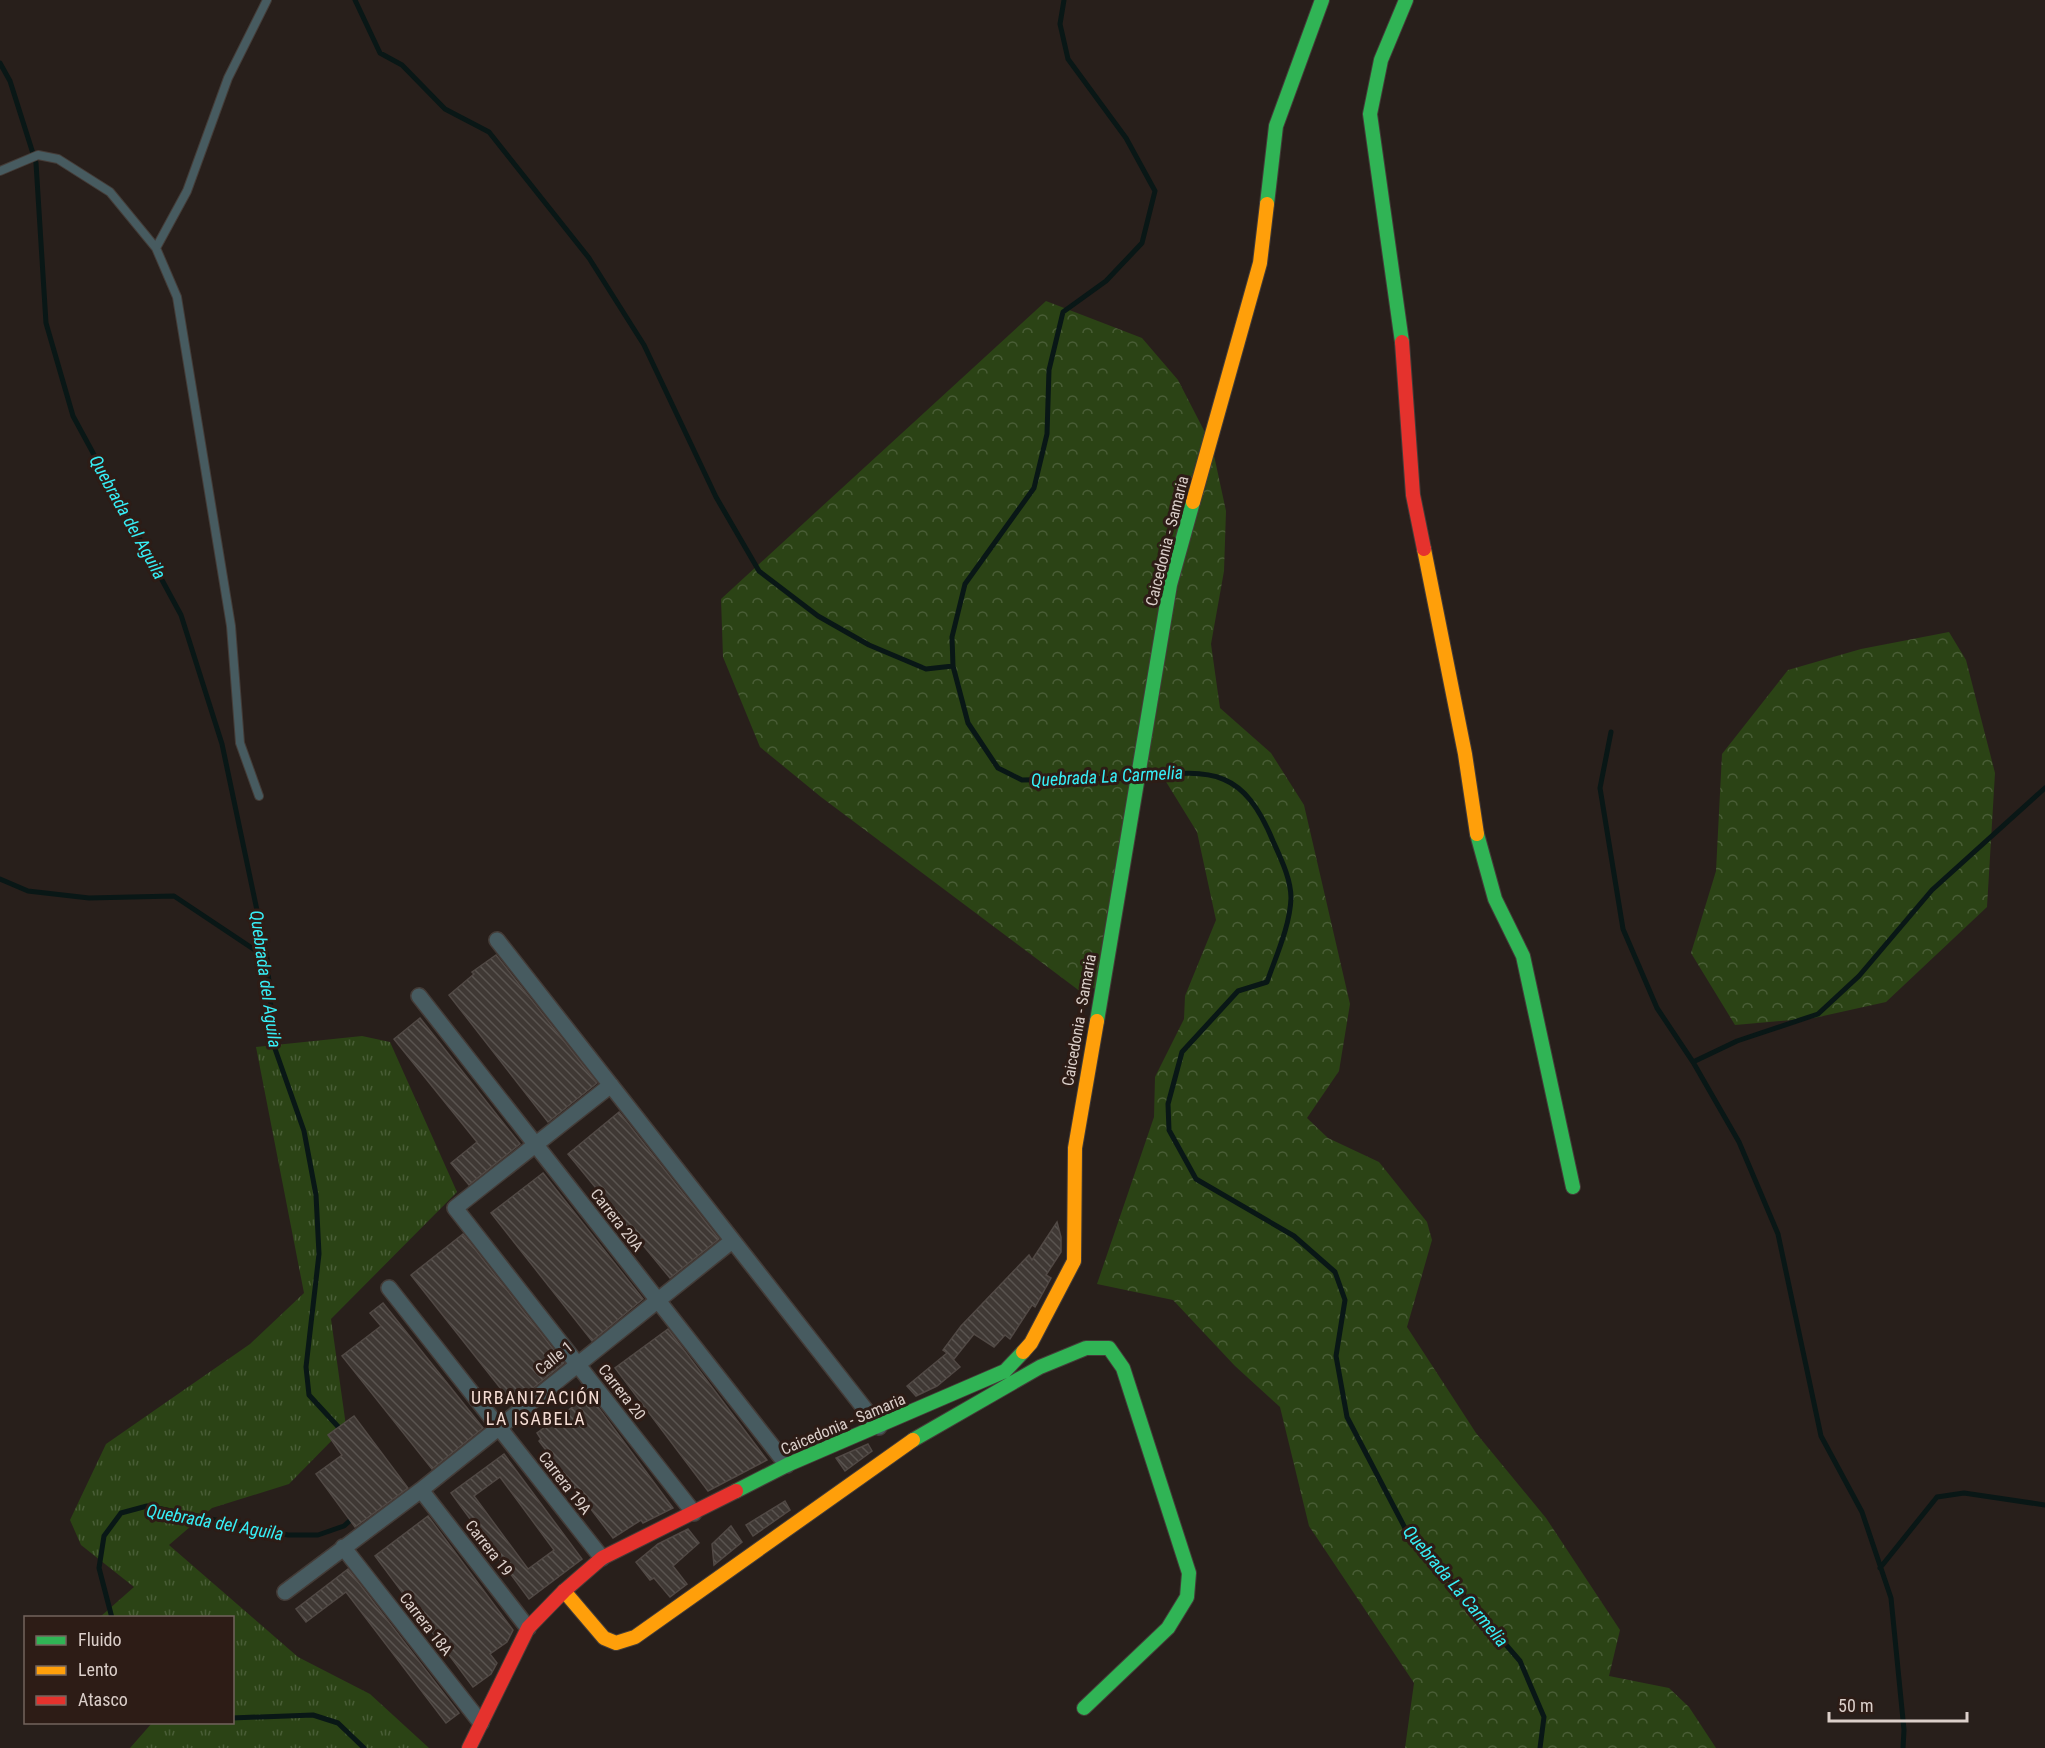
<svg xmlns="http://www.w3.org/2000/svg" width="2045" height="1748" viewBox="0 0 2045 1748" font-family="'Roboto Condensed',sans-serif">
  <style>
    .grass { fill: url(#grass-tufts) }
    .forest { fill: url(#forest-crowns) }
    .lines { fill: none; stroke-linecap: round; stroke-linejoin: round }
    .stream { stroke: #091716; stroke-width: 5 }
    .building { fill: url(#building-back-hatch); stroke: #514945; stroke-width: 1.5; fill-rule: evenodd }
    .lane-casing { stroke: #443c38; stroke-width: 10 }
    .street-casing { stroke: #443c38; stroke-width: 18 }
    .fast-casing { stroke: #443c38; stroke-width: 16 }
    .slow-casing { stroke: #443c38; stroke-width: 16 }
    .jam-casing { stroke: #443c38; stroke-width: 16 }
    .lane { stroke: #475b60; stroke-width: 8 }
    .street { stroke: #475b60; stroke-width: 15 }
    .fast { stroke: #30b455; stroke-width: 14 }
    .slow { stroke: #ff9f0a; stroke-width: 14 }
    .jam { stroke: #e5322d; stroke-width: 14 }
    .labels { text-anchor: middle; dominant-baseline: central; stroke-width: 6; stroke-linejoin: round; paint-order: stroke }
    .street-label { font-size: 16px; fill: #dbcfca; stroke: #2d1c16 }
    .water-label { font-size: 18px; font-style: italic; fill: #37eff7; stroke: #2d1c16 }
    .neighbourhood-label { font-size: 18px; letter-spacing: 1.5px; fill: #f5ddd4; stroke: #2d1c16 }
  </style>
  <defs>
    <pattern id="grass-tufts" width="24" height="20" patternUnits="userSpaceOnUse" patternTransform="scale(1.5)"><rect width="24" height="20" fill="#2b4315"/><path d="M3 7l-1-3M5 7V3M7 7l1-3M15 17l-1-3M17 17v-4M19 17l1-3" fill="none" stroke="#495d36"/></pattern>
    <pattern id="forest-crowns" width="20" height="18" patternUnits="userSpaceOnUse" patternTransform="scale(1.5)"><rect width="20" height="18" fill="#2b4315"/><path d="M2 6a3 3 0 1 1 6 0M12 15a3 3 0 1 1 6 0" fill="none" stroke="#495d36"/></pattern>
    <pattern id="building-back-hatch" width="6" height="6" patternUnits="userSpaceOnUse" patternTransform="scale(1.5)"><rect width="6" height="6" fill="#3f3834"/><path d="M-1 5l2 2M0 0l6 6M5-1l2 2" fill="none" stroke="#5a5450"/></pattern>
  </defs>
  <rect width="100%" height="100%" fill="#281f1b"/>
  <!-- grass -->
  <path class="grass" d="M 362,1036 L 390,1042 L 457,1192 L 331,1319 L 346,1426 L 289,1484 L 212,1508 L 169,1545 L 298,1657 L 370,1694 L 429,1748 L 130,1748 L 152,1723 L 232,1722 L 232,1618 L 100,1617 L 134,1587 L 81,1545 L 70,1520 L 106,1444 L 250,1344 L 304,1293 L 256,1047 Z"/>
  <!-- forest -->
  <path class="forest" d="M 1046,301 L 1142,338 L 1178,380 L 1212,446 L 1226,511 L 1224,571 L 1211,644 L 1220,708 L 1271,753 L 1304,805 L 1350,1004 L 1339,1071 L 1307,1118 L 1328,1138 L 1379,1162 L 1427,1222 L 1432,1240 L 1407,1327 L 1476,1433 L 1546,1518 L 1620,1630 L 1609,1676 L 1669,1688 L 1689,1707 L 1716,1748 L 1405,1748 L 1414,1683 L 1309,1526 L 1280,1407 L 1235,1366 L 1173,1300 L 1097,1284 L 1154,1117 L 1155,1077 L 1184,1019 L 1185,996 L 1216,920 L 1197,832 L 1160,772 L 1145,766 L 1107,984 L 1081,992 L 821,797 L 760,747 L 723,657 L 721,599 Z
    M 1949,632 L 1966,660 L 1995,773 L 1987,907 L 1886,1002 L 1814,1018 L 1735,1025 L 1691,953 L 1716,871 L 1722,754 L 1788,670 L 1861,649 Z"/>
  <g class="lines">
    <!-- stream -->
    <path class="stream" d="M 355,0 L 380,53 L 402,65 L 445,109 L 489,132 L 589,258 L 644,345 L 716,497 L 759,571 L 818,616 L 869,645 L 926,669 L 953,666
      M 1064,0 L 1060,24 L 1068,59 L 1126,138 L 1155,191 L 1142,243 L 1106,281 L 1063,312 L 1049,370 L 1047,434 L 1034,488 L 965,584 L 952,637 L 953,666 L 968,723 L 998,768 L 1022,780 L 1133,778
      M 0,63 L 10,81 L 36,163 L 46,323 L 73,416 L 181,615 L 222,744 L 267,958 L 274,1046 L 304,1131 L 316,1195 L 319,1254 L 306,1367 L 309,1395 L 343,1432
      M 1611,732 L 1600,788 L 1623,929 L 1657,1008 L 1693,1062 L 1739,1142 L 1778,1234 L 1821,1436 L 1862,1512 L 1891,1598 L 1904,1730 L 1903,1748
      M 1143,777 C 1214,768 1244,771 1273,841 C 1281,859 1291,879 1291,898 C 1290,926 1276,956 1267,982 L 1238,991 L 1182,1052 L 1168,1104 L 1169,1130 L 1196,1179 L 1294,1236 L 1335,1272 L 1345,1300 L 1336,1356 L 1347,1417 L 1405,1528 L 1520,1661 L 1544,1717 L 1540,1748
      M 0,879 L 28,891 L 89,898 L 174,896 L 267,958
      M 1693,1062 L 1737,1041 L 1818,1014 L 1859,976 L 1932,890 L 2045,788
      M 1880,1568 L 1937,1497 L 1964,1493 L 2045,1505
      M 112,1618 L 99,1568 L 104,1536 L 121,1513 L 147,1506 L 288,1535 L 318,1535 L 344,1526 L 355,1516
      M 232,1718 L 313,1715 L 338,1723 L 364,1748"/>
  </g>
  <!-- building -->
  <path class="building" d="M 496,955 L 597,1083 L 548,1122 L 449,995 L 474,974 L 472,972 Z
    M 420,1018 L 520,1144 L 469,1185 L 451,1163 L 477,1142 L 394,1039 Z
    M 619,1112 L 719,1239 L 670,1278 L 568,1154 Z
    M 543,1173 L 643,1299 L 592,1341 L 491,1213 Z
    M 1057,1222 L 1061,1237 L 1061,1252 L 1046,1275 L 1051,1278 L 1035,1307 L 1032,1305 L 1010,1339 L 1005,1335 L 994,1347 L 974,1334 L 954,1359 L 950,1356 L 960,1367 L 937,1386 L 916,1396 L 907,1386 L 947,1353 L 943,1350 L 961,1326 L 1029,1255 L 1032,1260 Z
    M 463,1234 L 564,1363 L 513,1404 L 411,1275 Z
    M 383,1303 L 483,1428 L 432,1469 L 342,1356 L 381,1326 L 370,1313 Z
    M 668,1329 L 767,1460 L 708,1491 L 615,1368 Z
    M 589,1395 L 673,1508 L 643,1523 L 641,1520 L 613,1538 L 539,1441 L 541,1439 L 537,1433 Z
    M 354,1416 L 408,1488 L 355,1527 L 316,1474 L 342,1455 L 328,1435 Z
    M 868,1444 L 872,1451 L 845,1471 L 836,1458 Z
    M 504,1454 L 582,1559 L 529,1599 L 451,1493 ZM 500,1477 L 554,1550 L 528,1569 L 474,1496 Z
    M 785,1501 L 790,1510 L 753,1536 L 746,1525 Z
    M 428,1516 L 513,1630 L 507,1642 L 490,1654 L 497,1663 L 491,1674 L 473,1687 L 375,1556 Z
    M 731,1526 L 742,1542 L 714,1565 L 712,1544 Z
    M 688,1529 L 699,1543 L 673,1566 L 687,1584 L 670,1597 L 654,1578 L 650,1580 L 636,1562 L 658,1544 Z
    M 348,1569 L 459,1713 L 446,1723 L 346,1592 L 306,1622 L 296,1609 Z"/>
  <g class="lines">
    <defs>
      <path id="lane" d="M 0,171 L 38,155 L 58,159 L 110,192 L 156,248 L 177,297 L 231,626 L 240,743 L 259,796
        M 156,248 L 187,191 L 228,78 L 267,0"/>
      <path id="street" d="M 497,940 L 879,1427
        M 419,996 L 787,1465
        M 611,1085 L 455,1208 L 694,1513
        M 389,1288 L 602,1558
        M 421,1490 L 528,1628
        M 343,1547 L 481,1723
        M 285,1592 L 421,1490 L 732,1241"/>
      <path id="fast" d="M 1267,204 L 1276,126 L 1322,0
        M 1402,342 L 1370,114 L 1381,60 L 1406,0
        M 1477,834 L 1495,899 L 1523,956 L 1573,1187
        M 1097,1021 L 1170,585 L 1193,502
        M 913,1440 L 1040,1367 L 1086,1348 L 1109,1348 L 1123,1368 L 1189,1573 L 1187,1597 L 1168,1628 L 1084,1708
        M 736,1491 L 787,1465 L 1005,1371 L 1023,1352"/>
      <path id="slow" d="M 1193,502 L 1260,263 L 1267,204
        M 1424,549 L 1465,754 L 1477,834
        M 1023,1352 L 1031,1343 L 1074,1261 L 1075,1148 L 1097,1021
        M 564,1591 L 604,1638 L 616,1643 L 635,1637 L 913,1440"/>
      <path id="jam" d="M 1402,342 L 1413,495 L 1424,549
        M 469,1748 L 528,1628 L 564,1591 L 602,1558 L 736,1491"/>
    </defs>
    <!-- lane casing -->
    <use href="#lane" class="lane-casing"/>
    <!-- street casing -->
    <use href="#street" class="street-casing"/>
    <!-- fast casing -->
    <use href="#fast" class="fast-casing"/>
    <!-- slow casing -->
    <use href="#slow" class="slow-casing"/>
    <!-- jam casing -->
    <use href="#jam" class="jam-casing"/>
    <!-- lane -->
    <use href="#lane" class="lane"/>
    <!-- street -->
    <use href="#street" class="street"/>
    <!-- fast -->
    <use href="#fast" class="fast"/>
    <!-- slow -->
    <use href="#slow" class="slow"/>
    <!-- jam -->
    <use href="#jam" class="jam"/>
  </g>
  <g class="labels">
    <!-- street labels -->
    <g class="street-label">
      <text transform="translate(1167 541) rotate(-76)">Caicedonia - Samaria</text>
      <text transform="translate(1079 1020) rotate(-80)">Caicedonia - Samaria</text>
      <text transform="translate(617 1220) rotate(52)">Carrera 20A</text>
      <text transform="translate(554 1358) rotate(-39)">Calle 1</text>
      <text transform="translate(622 1392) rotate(52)">Carrera 20</text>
      <text transform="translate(843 1424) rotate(-23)">Caicedonia - Samaria</text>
      <text transform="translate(565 1483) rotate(52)">Carrera 19A</text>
      <text transform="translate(489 1548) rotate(52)">Carrera 19</text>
      <text transform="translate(426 1624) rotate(52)">Carrera 18A</text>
    </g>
    <!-- water labels -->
    <g class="water-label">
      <text transform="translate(128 517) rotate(61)">Quebrada del Aguila</text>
      <text transform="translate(1107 776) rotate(-3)">Quebrada La Carmelia</text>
      <text transform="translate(266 979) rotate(82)">Quebrada del Aguila</text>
      <text transform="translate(215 1522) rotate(10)">Quebrada del Aguila</text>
      <text transform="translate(1456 1586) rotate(50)">Quebrada La Carmelia</text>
    </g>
    <!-- neighbourhood labels -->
    <g class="neighbourhood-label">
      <text x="536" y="1397">URBANIZACIÓN<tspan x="536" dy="21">LA ISABELA</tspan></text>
    </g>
  </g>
  <!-- legend -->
  <rect x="24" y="1616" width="210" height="108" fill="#2d1c16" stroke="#73645e" stroke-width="1.5"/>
  <rect x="36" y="1636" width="30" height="9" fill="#30b455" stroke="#73645e" stroke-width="1.5"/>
  <text x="78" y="1646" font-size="18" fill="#dbcfca">Fluido</text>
  <rect x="36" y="1666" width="30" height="9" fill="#ff9f0a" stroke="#73645e" stroke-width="1.5"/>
  <text x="78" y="1676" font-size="18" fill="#dbcfca">Lento</text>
  <rect x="36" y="1696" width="30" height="9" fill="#e5322d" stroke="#73645e" stroke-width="1.5"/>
  <text x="78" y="1706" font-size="18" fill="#dbcfca">Atasco</text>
  <!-- scale -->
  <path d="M1829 1712v9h138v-9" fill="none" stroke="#dbcfca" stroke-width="3"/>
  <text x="1838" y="1712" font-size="18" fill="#dbcfca" stroke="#2d1c16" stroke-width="4.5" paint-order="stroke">50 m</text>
</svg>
